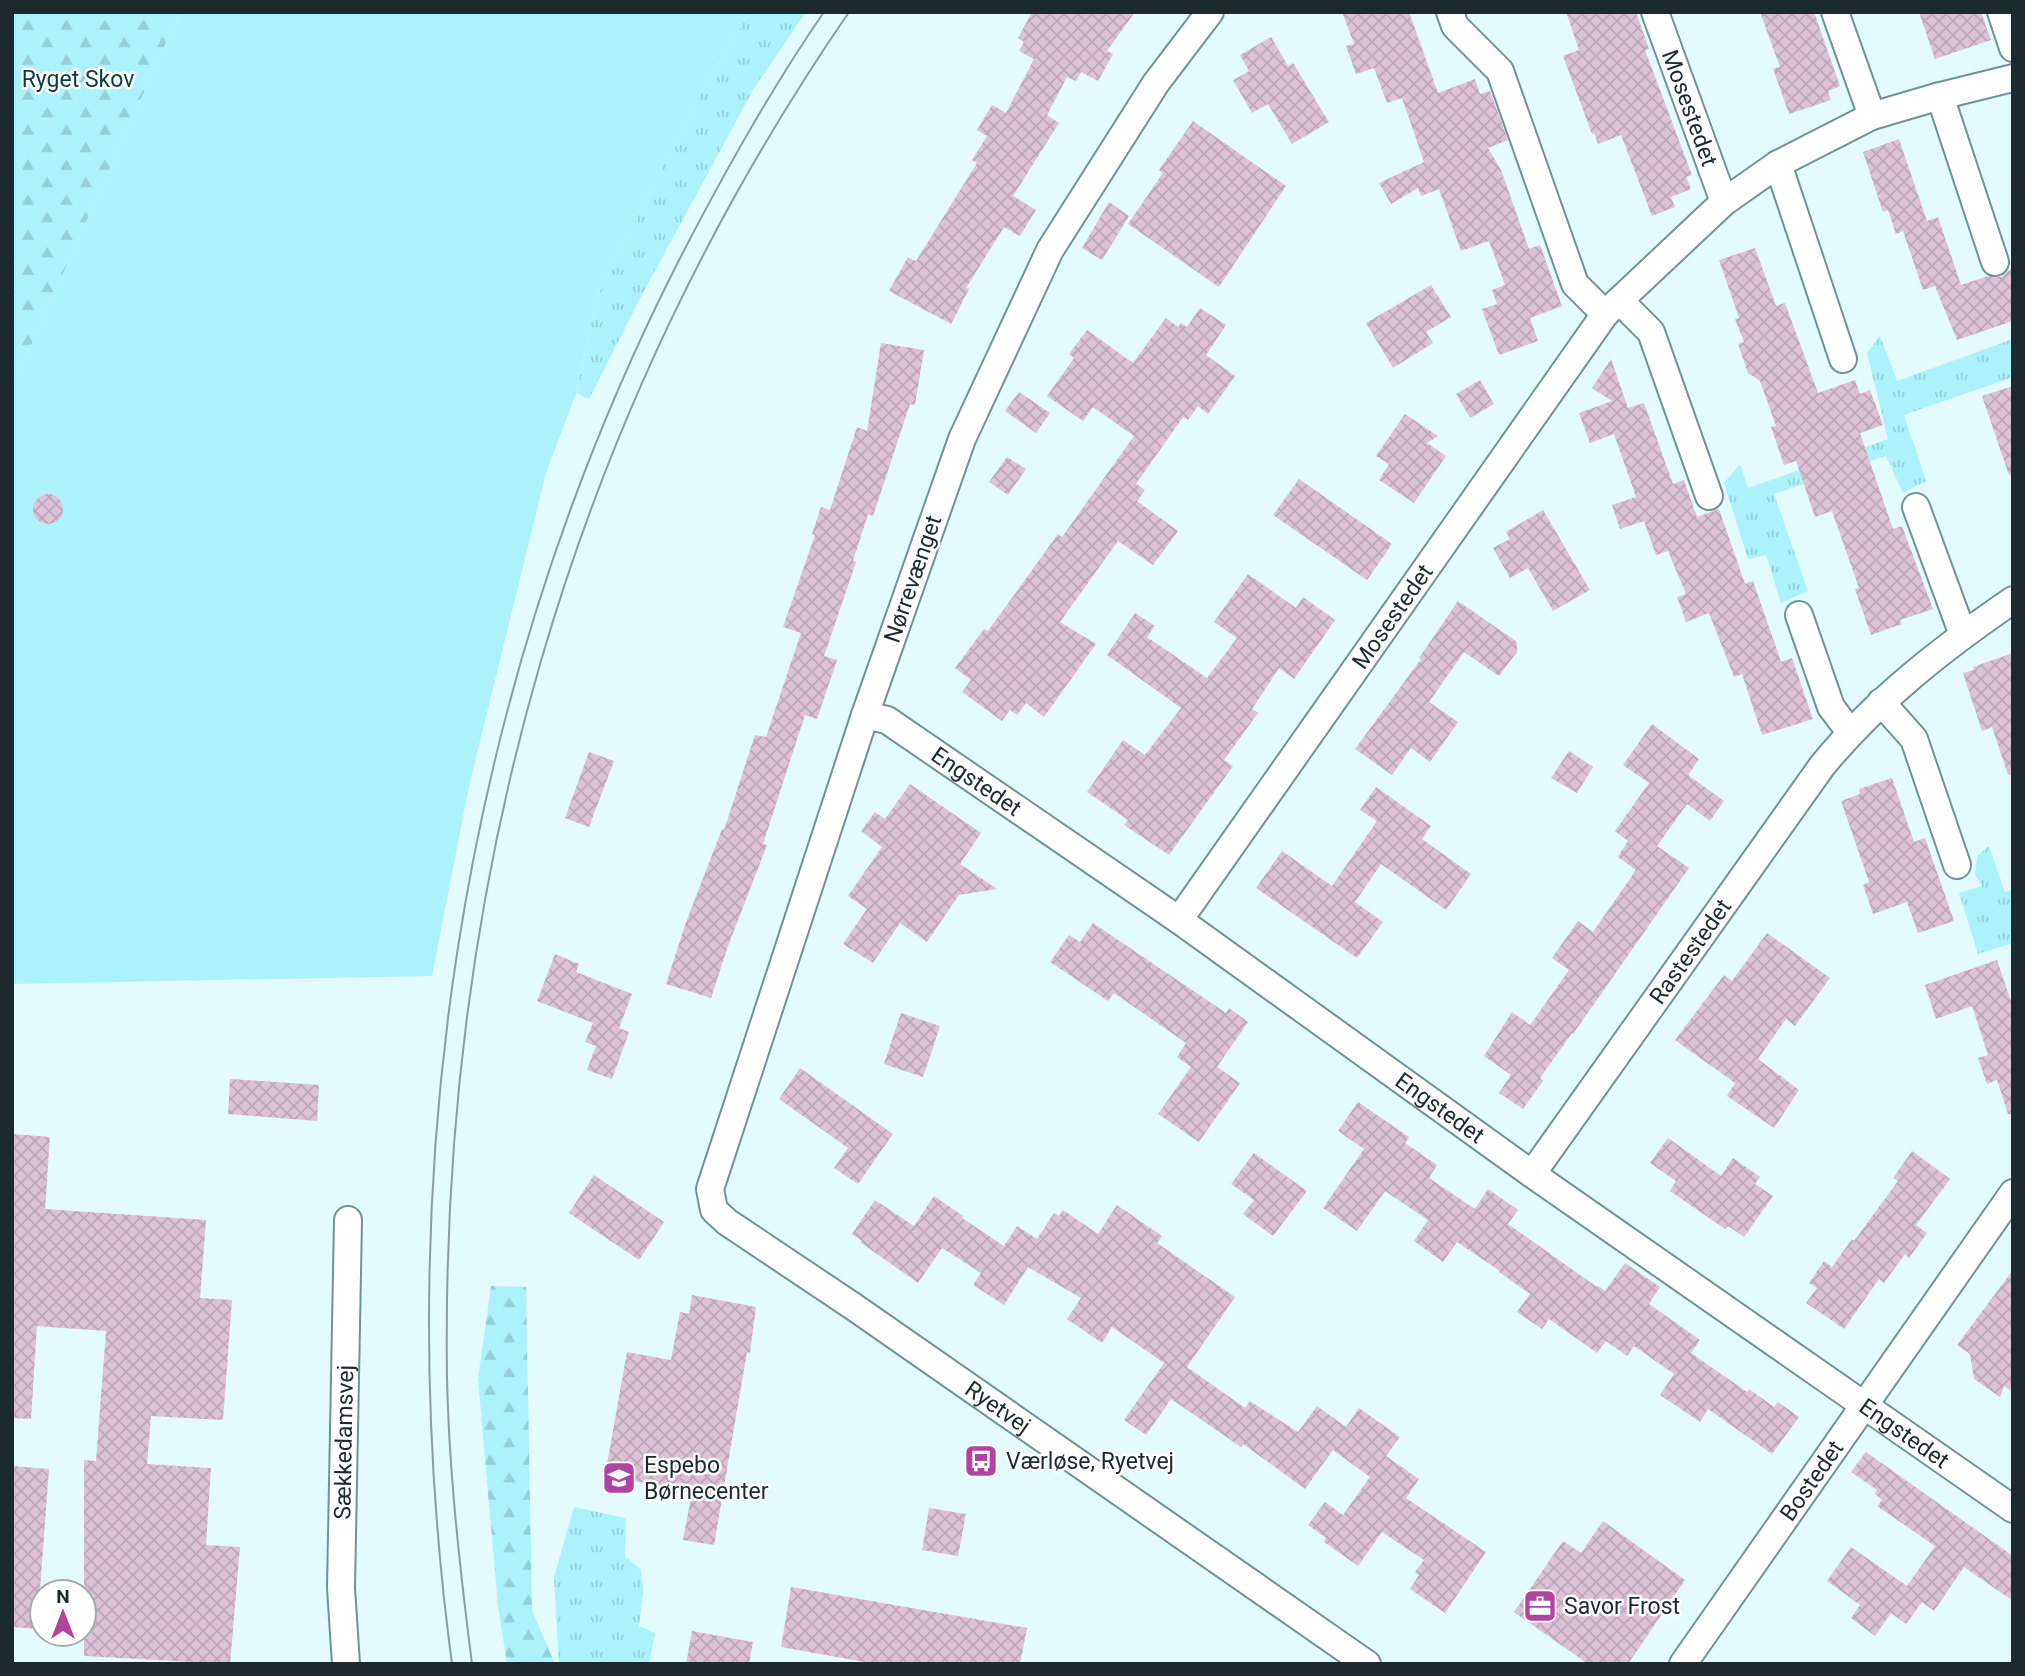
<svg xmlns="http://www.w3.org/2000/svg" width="2025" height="1676" viewBox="0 0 2025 1676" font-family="Roboto,sans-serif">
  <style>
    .grass { fill: url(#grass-tufts) }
    .forest { fill: url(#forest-firs) }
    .green { fill: #acf2fb }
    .building { fill: url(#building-cross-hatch) }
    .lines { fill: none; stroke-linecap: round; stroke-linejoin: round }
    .minor-casing { stroke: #6e9398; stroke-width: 30 }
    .minor { stroke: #fff; stroke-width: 26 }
    .tram { stroke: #899da0; stroke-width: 2 }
    .labels { text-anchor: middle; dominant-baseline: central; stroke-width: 5; stroke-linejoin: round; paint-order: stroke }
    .park-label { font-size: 23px; fill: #0a3c41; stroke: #fff }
    .street-label { font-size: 23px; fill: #1b2b2d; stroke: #fff }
    .poi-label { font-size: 23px; fill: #1b2b2d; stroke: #fff; text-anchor: start }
  </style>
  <defs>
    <pattern id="grass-tufts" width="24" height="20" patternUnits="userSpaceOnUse" patternTransform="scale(1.75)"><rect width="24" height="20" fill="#acf2fb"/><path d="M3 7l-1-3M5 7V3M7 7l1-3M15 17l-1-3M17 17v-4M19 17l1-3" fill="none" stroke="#93d0d7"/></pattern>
    <pattern id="forest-firs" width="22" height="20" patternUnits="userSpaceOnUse" patternTransform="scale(1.75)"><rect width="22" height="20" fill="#acf2fb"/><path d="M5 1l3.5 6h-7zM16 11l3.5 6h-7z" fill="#93d0d7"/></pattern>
    <pattern id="building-cross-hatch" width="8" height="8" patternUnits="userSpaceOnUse" patternTransform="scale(1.75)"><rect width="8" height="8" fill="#ddc1d6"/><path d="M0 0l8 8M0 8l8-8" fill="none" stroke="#bda6b8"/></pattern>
  </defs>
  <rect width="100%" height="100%" fill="#e3fbfe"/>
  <!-- grass -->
  <path class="grass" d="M 749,12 L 806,12 L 753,90 L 643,293 L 589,399 L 576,393 L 597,297 L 693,107 Z
    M 1880,336 L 1897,381 L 2013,339 L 2013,377 L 1904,415 L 1926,481 L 1903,493 L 1886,456 L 1774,494 L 1808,591 L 1781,603 L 1766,555 L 1748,559 L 1724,483 L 1740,464 L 1748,488 L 1888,439 L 1867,353 Z
    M 1989,846 L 2005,892 L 2013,890 L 2013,943 L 1978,954 L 1959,893 L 1982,886 L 1975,875 L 1977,856 Z
    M 574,1507 L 626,1518 L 625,1556 L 641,1570 L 643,1592 L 639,1626 L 655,1633 L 649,1664 L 559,1664 L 554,1577 Z"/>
  <!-- forest -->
  <path class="forest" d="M 12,12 L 180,12 L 12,388 Z
    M 491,1286 L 526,1287 L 532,1610 L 555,1664 L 507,1664 L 498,1606 L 478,1379 Z"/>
  <!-- green -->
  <path class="green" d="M 180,12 L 749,12 L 693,107 L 597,297 L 576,393 L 546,473 L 469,786 L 432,976 L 12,984 L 12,388 Z"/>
  <!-- building -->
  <path class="building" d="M 1032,12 L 1135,12 L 1107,51 L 1113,54 L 1098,81 L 1081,72 L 1076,81 L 1067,77 L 1047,115 L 1059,123 L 1013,196 L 1036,210 L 1020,236 L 1004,227 L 966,288 L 969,289 L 951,324 L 889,291 L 908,257 L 916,261 L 977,163 L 972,160 L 987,136 L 977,130 L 992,105 L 1006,113 L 1034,59 L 1019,51 L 1024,42 L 1018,38 Z
    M 1342,12 L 1409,12 L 1438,93 L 1475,79 L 1480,94 L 1490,91 L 1508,140 L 1488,148 L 1501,170 L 1529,249 L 1540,245 L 1562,306 L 1530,318 L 1538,341 L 1499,355 L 1482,309 L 1497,304 L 1492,290 L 1505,285 L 1489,241 L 1461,251 L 1439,189 L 1421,196 L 1418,188 L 1391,204 L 1379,183 L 1424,162 L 1402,98 L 1387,103 L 1374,68 L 1356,74 L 1346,46 L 1354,44 Z
    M 1566,12 L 1636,12 L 1649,49 L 1645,50 L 1692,175 L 1686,177 L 1691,189 L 1671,197 L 1675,207 L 1652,216 L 1621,135 L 1598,144 L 1594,133 L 1592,134 L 1563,56 L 1579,50 Z
    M 1760,12 L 1814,12 L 1840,86 L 1828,91 L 1831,100 L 1789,114 L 1773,69 L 1780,67 Z
    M 1919,12 L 1981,12 L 1991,40 L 1935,59 Z
    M 1271,37 L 1288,66 L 1293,63 L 1329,122 L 1292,144 L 1268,104 L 1252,113 L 1233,80 L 1249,71 L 1240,55 Z
    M 1193,121 L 1286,186 L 1219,287 L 1128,224 L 1163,173 L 1159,170 Z
    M 1899,139 L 1927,221 L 1938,217 L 1961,285 L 1988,276 L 2001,277 L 2013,267 L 2013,321 L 1957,340 L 1935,286 L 1923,290 L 1903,231 L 1896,234 L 1888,210 L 1883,212 L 1863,152 Z
    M 1109,202 L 1129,216 L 1102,260 L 1082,248 Z
    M 1755,248 L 1776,306 L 1785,303 L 1818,393 L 1855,380 L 1860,394 L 1870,390 L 1883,425 L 1860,433 L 1893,529 L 1902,526 L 1933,609 L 1900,620 L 1902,624 L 1871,635 L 1855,589 L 1859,588 L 1832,511 L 1815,517 L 1796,461 L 1784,465 L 1771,427 L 1776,426 L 1760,381 L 1748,373 L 1738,344 L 1744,342 L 1735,319 L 1739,318 L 1719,260 Z
    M 1431,285 L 1451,317 L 1426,332 L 1433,343 L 1393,368 L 1366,323 Z
    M 1200,308 L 1226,325 L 1206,355 L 1235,376 L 1208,414 L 1198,406 L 1188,420 L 1183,417 L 1136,484 L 1145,490 L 1137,501 L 1178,531 L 1153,565 L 1118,541 L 1060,622 L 1096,644 L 1044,717 L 1026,703 L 1017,715 L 1010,710 L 1002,721 L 962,692 L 971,680 L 955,668 L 984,629 L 988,631 L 1058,534 L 1062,537 L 1134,436 L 1093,407 L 1083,421 L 1047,396 L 1074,358 L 1069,354 L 1087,330 L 1133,363 L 1166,318 L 1178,327 L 1181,323 L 1187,327 Z
    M 881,343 L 924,350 L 915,405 L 910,404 L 873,516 L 868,514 L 853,561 L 856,562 L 824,656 L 837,660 L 817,719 L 805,715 L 763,844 L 767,845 L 728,946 L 711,998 L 666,984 L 685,925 L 722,829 L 724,830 L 755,735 L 766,737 L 801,633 L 783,627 L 815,535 L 812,534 L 821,507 L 830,510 L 857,427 L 867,431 Z
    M 1611,359 L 1628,408 L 1644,403 L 1673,484 L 1684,480 L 1697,517 L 1719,509 L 1745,584 L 1753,581 L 1781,662 L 1792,658 L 1813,719 L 1762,735 L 1742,674 L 1734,677 L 1709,613 L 1686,622 L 1677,597 L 1686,594 L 1668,551 L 1656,555 L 1644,521 L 1620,529 L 1612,505 L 1636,497 L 1614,434 L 1590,443 L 1579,413 L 1612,401 L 1592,388 Z
    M 1480,380 L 1494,404 L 1470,418 L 1456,394 Z
    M 2013,386 L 2013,474 L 2009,475 L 1982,396 Z
    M 1019,392 L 1050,413 L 1036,433 L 1005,411 Z
    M 1405,414 L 1438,436 L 1427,443 L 1446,456 L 1414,503 L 1379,480 L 1389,464 L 1376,456 Z
    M 1007,457 L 1026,469 L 1008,495 L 989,482 Z
    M 1299,479 L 1392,544 L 1367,580 L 1273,515 Z
    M33 509a15 15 0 1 1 30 0a15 15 0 1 1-30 0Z
    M 1543,510 L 1590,590 L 1553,611 L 1528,568 L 1510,578 L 1493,548 L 1510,539 L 1506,532 Z
    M 1248,574 L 1296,608 L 1303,597 L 1335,620 L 1294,679 L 1279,668 L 1252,709 L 1258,713 L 1224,760 L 1233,766 L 1169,855 L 1124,825 L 1128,820 L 1087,792 L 1123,740 L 1145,755 L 1181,708 L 1107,655 L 1135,613 L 1155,626 L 1147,637 L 1207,678 L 1237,638 L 1214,622 Z
    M 1458,601 L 1517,642 L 1517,652 L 1499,676 L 1464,652 L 1429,702 L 1458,722 L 1430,762 L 1411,748 L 1392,775 L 1355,749 L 1421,659 L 1419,658 Z
    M 2013,653 L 2013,774 L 2008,775 L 1992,727 L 1982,731 L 1963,673 L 1974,670 L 1973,667 Z
    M 1652,724 L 1699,759 L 1688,775 L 1724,801 L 1710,821 L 1687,804 L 1657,846 L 1689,868 L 1573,1034 L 1572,1033 L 1540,1078 L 1543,1081 L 1523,1109 L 1499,1093 L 1511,1075 L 1484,1056 L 1512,1012 L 1530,1025 L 1569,970 L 1552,958 L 1578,921 L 1593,932 L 1636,870 L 1618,857 L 1628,841 L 1615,831 L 1649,783 L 1623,765 Z
    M 1569,751 L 1593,767 L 1577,793 L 1551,778 Z
    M 589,752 L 614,761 L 589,827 L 565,818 Z
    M 1892,778 L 1914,842 L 1925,838 L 1954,921 L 1918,933 L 1907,902 L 1873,914 L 1863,885 L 1869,882 L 1841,801 L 1860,794 L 1859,789 Z
    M 910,784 L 981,833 L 960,864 L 997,889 L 959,895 L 927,942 L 900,923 L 873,963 L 843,944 L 867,909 L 848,896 L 882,847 L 861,831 L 875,812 L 885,819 Z
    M 1376,787 L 1431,826 L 1422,839 L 1471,874 L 1446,910 L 1381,864 L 1355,902 L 1383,922 L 1357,958 L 1256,888 L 1282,851 L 1332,886 L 1377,821 L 1360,810 Z
    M 1093,923 L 1226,1013 L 1229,1008 L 1248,1022 L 1217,1067 L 1240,1083 L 1199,1142 L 1158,1114 L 1191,1067 L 1177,1057 L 1186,1043 L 1114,993 L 1108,1001 L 1050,962 L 1069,935 L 1080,942 Z
    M 1767,933 L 1830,978 L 1795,1026 L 1786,1019 L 1758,1059 L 1799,1090 L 1774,1128 L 1727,1096 L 1735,1083 L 1675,1040 L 1724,975 L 1732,981 Z
    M 555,954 L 579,964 L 576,972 L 632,994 L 619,1028 L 629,1032 L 612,1079 L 587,1070 L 596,1046 L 585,1042 L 593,1023 L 537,1001 Z
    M 1997,960 L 2013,1007 L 2013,1114 L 2008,1114 L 1997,1080 L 1987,1084 L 1978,1058 L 1988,1055 L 1972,1006 L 1936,1019 L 1925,985 Z
    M 901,1013 L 940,1026 L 923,1077 L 884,1064 Z
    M 800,1068 L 893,1134 L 858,1184 L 834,1168 L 848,1148 L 779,1099 Z
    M 230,1079 L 319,1085 L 317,1121 L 228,1114 Z
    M 1358,1102 L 1409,1137 L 1405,1143 L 1437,1165 L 1429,1178 L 1475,1209 L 1488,1189 L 1518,1210 L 1508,1224 L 1597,1287 L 1598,1286 L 1605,1291 L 1625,1263 L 1660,1287 L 1649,1304 L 1700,1340 L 1691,1353 L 1747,1392 L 1749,1389 L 1774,1407 L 1778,1402 L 1799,1417 L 1772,1454 L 1708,1409 L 1700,1422 L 1660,1395 L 1674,1374 L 1634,1346 L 1627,1356 L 1606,1341 L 1597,1353 L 1549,1319 L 1542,1329 L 1517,1312 L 1530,1294 L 1499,1272 L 1500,1271 L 1457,1242 L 1443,1262 L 1414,1241 L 1428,1220 L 1385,1191 L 1357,1231 L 1323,1208 L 1364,1149 L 1338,1131 Z
    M 12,1134 L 50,1137 L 45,1209 L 206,1220 L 200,1298 L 232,1300 L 223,1420 L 151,1416 L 147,1464 L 211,1468 L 206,1545 L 240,1547 L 230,1664 L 84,1656 L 84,1460 L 96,1461 L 106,1331 L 37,1326 L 31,1419 L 12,1418 Z
    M 1668,1138 L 1721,1176 L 1733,1158 L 1760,1177 L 1755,1184 L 1773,1196 L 1744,1237 L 1728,1226 L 1725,1229 L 1670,1191 L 1676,1181 L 1650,1163 Z
    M 1912,1151 L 1950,1179 L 1916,1225 L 1927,1233 L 1909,1258 L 1905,1254 L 1884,1283 L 1879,1279 L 1844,1329 L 1806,1303 L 1817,1288 L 1809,1283 L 1824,1261 L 1832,1267 L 1852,1239 L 1854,1241 L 1898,1181 L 1893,1178 Z
    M 1254,1153 L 1307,1191 L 1273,1236 L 1243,1214 L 1254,1200 L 1231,1184 Z
    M 594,1175 L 664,1222 L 639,1260 L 569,1213 Z
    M 934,1196 L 963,1216 L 962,1218 L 1004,1246 L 1017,1226 L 1037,1239 L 1054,1213 L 1059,1216 L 1063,1210 L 1098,1234 L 1117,1205 L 1162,1236 L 1157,1243 L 1235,1297 L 1187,1367 L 1245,1408 L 1250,1401 L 1298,1432 L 1317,1406 L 1346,1427 L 1359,1408 L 1400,1437 L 1386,1456 L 1419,1479 L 1406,1498 L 1486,1552 L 1445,1613 L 1410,1589 L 1419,1575 L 1415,1572 L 1424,1560 L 1382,1532 L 1358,1566 L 1324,1542 L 1326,1538 L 1308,1525 L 1325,1502 L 1343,1515 L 1370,1477 L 1333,1450 L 1305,1489 L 1243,1444 L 1241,1447 L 1171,1399 L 1146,1435 L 1124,1420 L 1164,1363 L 1112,1327 L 1102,1343 L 1067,1319 L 1081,1298 L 1028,1267 L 1004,1305 L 973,1285 L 981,1273 L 942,1248 L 918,1283 L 860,1242 L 862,1241 L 852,1234 L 875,1200 L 914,1226 Z
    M 2013,1270 L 2013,1392 L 2004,1386 L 2000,1397 L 1974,1379 L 1970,1354 L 1957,1345 Z
    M 692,1295 L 756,1307 L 750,1353 L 747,1352 L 714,1545 L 683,1540 L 692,1492 L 634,1481 L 633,1486 L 604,1481 L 627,1352 L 671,1360 L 680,1312 L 689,1314 Z
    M 1866,1452 L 2013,1556 L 2013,1601 L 1964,1567 L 1934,1611 L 1922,1602 L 1906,1624 L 1891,1613 L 1875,1636 L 1851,1618 L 1860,1605 L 1827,1581 L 1851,1547 L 1907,1586 L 1935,1546 L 1877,1506 L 1882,1500 L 1875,1494 L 1877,1490 L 1851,1472 Z
    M 12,1466 L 49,1469 L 37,1629 L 12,1627 Z
    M 929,1508 L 966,1514 L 958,1556 L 922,1550 Z
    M 1603,1521 L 1685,1580 L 1628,1664 L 1588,1664 L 1514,1612 L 1563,1541 L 1581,1553 Z
    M 791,1587 L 1027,1628 L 1020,1664 L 876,1664 L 781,1647 Z
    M 692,1631 L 753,1642 L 749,1664 L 686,1664 Z"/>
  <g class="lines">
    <defs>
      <g id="minor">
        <path id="s1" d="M 1210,12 L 1156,83 L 1050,250 L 962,439 L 865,715 L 710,1189 L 714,1210 L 727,1222 L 854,1307 L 1367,1664"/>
        <path d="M 1450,12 L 1455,26 L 1500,71 L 1575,284 L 1605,314"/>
        <path id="s2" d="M 1655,12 L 1724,202"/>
        <path d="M 1835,12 L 1872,116"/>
        <path d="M 2001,12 L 2013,48"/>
        <path d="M 1940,96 L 1995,262"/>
        <path d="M 1778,164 L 1843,359"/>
        <path d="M 1620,301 L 1651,332 L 1709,496"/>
        <path d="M 1916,507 L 1963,635"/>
        <path d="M 1799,615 L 1831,707 L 1850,732"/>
        <path d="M 1881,702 L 1914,739 L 1957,865"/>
        <path id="s3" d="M 865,715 L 887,720 L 1179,920 L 1532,1174 L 2013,1509"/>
        <path id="s4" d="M 1179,920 L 1605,314 L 1724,202 L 1778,164 L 1872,116 L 1940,96 L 2013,78"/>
        <path id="s5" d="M 1532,1174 L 1822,766 C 1876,700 1943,648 2013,600"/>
        <path id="s6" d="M 346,1664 L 341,1588 L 348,1220"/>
        <path id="s7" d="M 1683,1664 L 2013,1193"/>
      </g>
    </defs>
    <!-- minor casing -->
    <use href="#minor" class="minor-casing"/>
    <!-- minor -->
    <use href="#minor" class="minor"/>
    <!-- tram -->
    <path class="tram" d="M 452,1664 C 388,1185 457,701 675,268 C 720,180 768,93 824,12
      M 472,1664 C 460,1569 449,1473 447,1377 C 440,885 569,420 849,12"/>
  </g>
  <!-- icons -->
  <defs>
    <symbol id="bus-square" viewBox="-11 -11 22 22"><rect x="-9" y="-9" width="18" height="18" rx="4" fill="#b243a0" stroke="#fff"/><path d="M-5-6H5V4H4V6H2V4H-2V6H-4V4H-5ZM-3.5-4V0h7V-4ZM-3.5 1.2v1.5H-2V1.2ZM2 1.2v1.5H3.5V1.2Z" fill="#fff"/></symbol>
    <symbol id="school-square" viewBox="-11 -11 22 22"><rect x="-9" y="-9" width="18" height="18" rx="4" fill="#b243a0" stroke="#fff"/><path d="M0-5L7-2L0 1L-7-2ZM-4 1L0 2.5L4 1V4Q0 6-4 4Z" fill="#fff"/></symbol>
    <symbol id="office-square" viewBox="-11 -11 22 22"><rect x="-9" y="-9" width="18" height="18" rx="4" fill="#b243a0" stroke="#fff"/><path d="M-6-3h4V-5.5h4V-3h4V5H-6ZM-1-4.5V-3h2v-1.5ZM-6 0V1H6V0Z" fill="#fff"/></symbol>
  </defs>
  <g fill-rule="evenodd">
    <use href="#bus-square" x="962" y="1442" width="38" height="38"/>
    <use href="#school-square" x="600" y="1459" width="38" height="38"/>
    <use href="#office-square" x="1521" y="1587" width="38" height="38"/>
  </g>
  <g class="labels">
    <!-- park labels -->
    <g class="park-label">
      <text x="78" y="79">Ryget Skov</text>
    </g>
    <!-- street labels -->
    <g class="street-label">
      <text stroke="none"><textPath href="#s2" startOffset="102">Mosestedet</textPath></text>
      <text transform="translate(913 579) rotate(-71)">Nørrevænget</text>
      <text stroke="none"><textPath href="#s4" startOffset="371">Mosestedet</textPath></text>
      <text stroke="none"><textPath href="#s3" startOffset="131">Engstedet</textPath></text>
      <text stroke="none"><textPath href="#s5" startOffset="273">Rastestedet</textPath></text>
      <text stroke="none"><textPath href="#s3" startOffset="698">Engstedet</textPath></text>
      <text stroke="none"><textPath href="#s1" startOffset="1654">Ryetvej</textPath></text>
      <text stroke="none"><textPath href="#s3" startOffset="1265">Engstedet</textPath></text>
      <text stroke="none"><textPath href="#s6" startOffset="222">Sækkedamsvej</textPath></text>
      <text stroke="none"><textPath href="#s7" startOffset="224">Bostedet</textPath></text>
    </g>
    <!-- poi labels -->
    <g class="poi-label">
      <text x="1006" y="1461">Værløse, Ryetvej</text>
      <text x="644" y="1465">Espebo<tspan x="644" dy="26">Børnecenter</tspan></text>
      <text x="1564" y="1606">Savor Frost</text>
    </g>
  </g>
  <!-- border -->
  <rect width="2025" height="1676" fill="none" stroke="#1b2b2d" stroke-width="28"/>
  <!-- north arrow -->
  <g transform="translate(63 1613)"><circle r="33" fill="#ffffff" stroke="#a4aaab" stroke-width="2"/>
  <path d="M0-5L12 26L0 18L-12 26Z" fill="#b243a0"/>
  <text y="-10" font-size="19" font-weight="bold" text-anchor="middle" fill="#1b2b2d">N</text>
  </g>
</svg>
